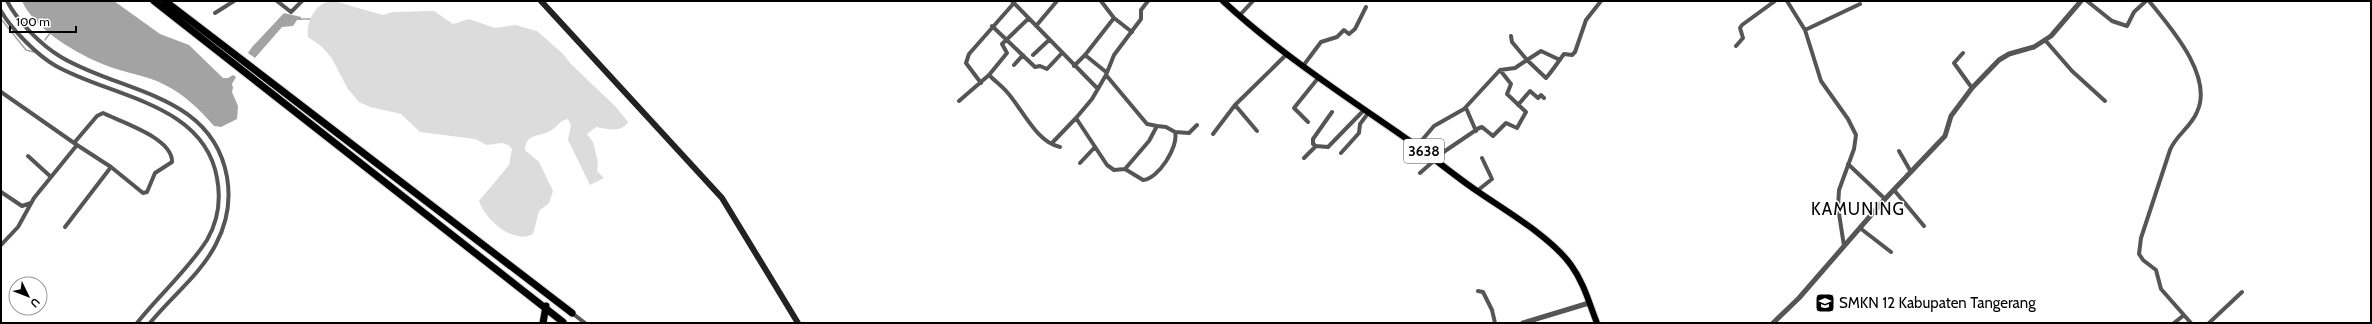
<svg xmlns="http://www.w3.org/2000/svg" width="2372" height="324" viewBox="0 0 2372 324" font-family="Cabin,sans-serif">
  <style>
    .green { fill: #dcdcdc }
    .water { fill: #a3a3a3 }
    .lines { fill: none; stroke-linecap: round; stroke-linejoin: round }
    .stream { stroke: #a3a3a3; stroke-width: 1.5 }
    .primary-casing { stroke: #dbdbdb; stroke-width: 8 }
    .motorway-casing { stroke: #dbdbdb; stroke-width: 9 }
    .minor { stroke: #555; stroke-width: 4 }
    .tertiary { stroke: #555; stroke-width: 5 }
    .secondary { stroke: #222; stroke-width: 6 }
    .primary { stroke: #000; stroke-width: 6 }
    .motorway { stroke: #000; stroke-width: 7 }
    .labels { text-anchor: middle; dominant-baseline: central; stroke-width: 3; stroke-linejoin: round; paint-order: stroke }
    .shield { fill: #fff; stroke: #4c4c4c; stroke-width: 1 }
    .shield-label { font-size: 14px; font-weight: bold; fill: #000 }
    .poi-label { font-size: 15px; fill: #000; stroke: #fff; text-anchor: start }
    .quarter-label { font-size: 17px; letter-spacing: 1px; fill: #000; stroke: #fff }
  </style>
  <rect width="100%" height="100%" fill="#fff"/>
  <!-- green -->
  <path class="green" d="M 334,1 L 383,15 L 393,12 L 434,11 L 453,24 L 469,19 L 495,28 L 515,25 L 537,31 L 562,53 L 572,65 L 616,107 L 628,122 C 622,133 607,129 596,127 L 587,134 L 593,142 L 598,162 L 597,171 L 604,178 L 590,185 L 568,140 L 571,125 L 568,119 C 559,120 558,127 550,131 C 539,137 526,133 525,150 L 539,162 L 553,191 L 549,203 L 539,211 L 533,234 C 513,245 485,219 479,201 L 509,165 L 512,149 L 508,145 L 502,143 L 487,145 L 475,139 L 420,132 L 401,114 L 370,107 L 359,102 L 348,89 L 331,57 L 321,46 L 308,37 C 306,21 316,1 334,1 Z"/>
  <!-- water -->
  <path class="water" d="M 22,1 L 114,1 L 160,34 L 189,45 L 223,78 L 228,78 L 233,75 L 236,77 L 232,84 L 233,88 L 232,92 L 238,106 L 237,119 L 221,127 L 214,126 C 200,110 184,94 165,85 C 147,75 124,73 105,65 C 77,54 34,29 22,1 Z
    M 284,13 L 301,17 L 301,20 L 297,20 L 293,26 L 282,27 L 255,58 L 248,53 L 252,47 Z"/>
  <g class="lines">
    <!-- stream -->
    <path class="stream" d="M 1,19 L 26,50 L 34,52
      M 300,19 L 310,19
      M 45,40 L 50,33"/>
    <defs>
      <path id="primary" d="M 1223,1 C 1278,52 1342,94 1404,137 C 1429,154 1452,174 1477,191 C 1506,211 1551,237 1571,265 C 1584,283 1589,303 1597,323"/>
      <path id="motorway" d="M 154,1 L 563,322
        M 165,1 L 572,313
        M 543,323 L 546,306"/>
    </defs>
    <!-- primary casing -->
    <use href="#primary" class="primary-casing"/>
    <!-- motorway casing -->
    <use href="#motorway" class="motorway-casing"/>
    <!-- minor -->
    <path class="minor" d="M 7,1 C 18,22 41,45 61,57 C 121,93 212,93 227,177 C 231,200 227,223 216,244 C 201,274 171,297 150,323
      M 277,1 L 291,12 L 302,1
      M 1012,1 L 1098,89
      M 1101,1 L 1114,18 L 1132,32
      M 1787,1 L 1805,30 L 1821,81 L 1848,119 L 1856,135 L 1854,149 L 1839,190 L 1838,207 L 1844,246
      M 2087,1 L 2112,21 L 2127,26 L 2134,12 L 2146,1
      M 2149,1 C 2170,27 2214,76 2197,112 C 2191,127 2176,135 2170,150 L 2141,238 L 2139,254 L 2143,260 L 2156,270 L 2161,289 L 2191,323
      M 1,11 C 11,29 38,56 56,66 C 111,97 204,103 217,178 C 221,199 218,221 207,240 C 188,270 159,295 137,323
      M 215,13 L 234,1
      M 1239,16 L 1253,1
      M 1028,19 L 1002,44 L 1007,53 L 989,75 C 995,81 1002,86 1007,92 C 1023,110 1037,143 1060,147
      M 992,26 L 1035,67 L 1040,66 L 1047,69 L 1062,53
      M 1036,26 L 1057,1
      M 1805,30 L 1860,4
      M 2045,40 L 2072,71 L 2105,101
      M 1736,46 L 1743,38 L 1740,28 L 1742,25 L 1775,1
      M 1963,53 L 1954,63 L 1972,88
      M 1033,55 L 1049,40
      M 1085,55 L 1106,72
      M 1560,60 L 1541,51 L 1527,60 L 1546,78 C 1553,70 1558,62 1564,54 L 1572,55 L 1575,52 L 1586,20 L 1601,1
      M 1014,65 L 1023,55
      M 1074,66 L 1085,55 L 1114,18
      M 1303,66 L 1321,42 L 1337,37 L 1344,30 L 1349,34 L 1355,29 L 1366,7
      M 981,83 L 966,63 L 969,54 L 1014,3
      M 1,92 L 77,145 L 34,198 L 18,227 L 1,245
      M 959,101 L 989,75
      M 1518,105 L 1530,91 L 1538,98 L 1541,95 L 1544,98
      M 1466,108 L 1476,131
      M 1076,118 L 1107,165 L 1114,170 L 1125,169 L 1149,141 L 1157,126 L 1147,124 L 1106,75
      M 1308,122 L 1294,108 L 1319,77
      M 1157,126 L 1166,127 L 1175,132 L 1189,133 L 1197,125
      M 1257,131 L 1235,105 L 1287,54
      M 1213,134 L 1235,105
      M 74,143 L 97,116 L 103,113 C 121,122 173,138 172,162 L 155,173 L 147,192 L 143,193 L 111,167 L 77,145
      M 1052,143 L 1076,118 L 1092,99 L 1106,75 L 1114,55 L 1141,19 L 1141,10 L 1148,1
      M 1316,146 L 1313,144 L 1313,139 L 1332,112
      M 1417,146 L 1434,126 L 1464,109 L 1500,70 L 1515,68 L 1527,60 L 1512,42 L 1511,36
      M 1899,151 L 1911,172
      M 1341,153 L 1359,133 L 1360,124 L 1369,112
      M 28,156 L 51,177
      M 1304,158 L 1316,146 L 1328,147 L 1365,109
      M 1080,163 L 1095,147
      M 1848,164 L 1885,199
      M 1125,169 L 1143,180 C 1158,179 1179,147 1175,132
      M 1420,173 L 1445,151 L 1479,128 L 1482,127 L 1493,136 L 1506,123 L 1517,128 L 1526,112 L 1507,94 L 1511,84 L 1500,70
      M 1894,190 L 1924,226
      M 1477,191 L 1492,179 L 1482,158
      M 1,192 L 22,206 L 31,203
      M 65,227 L 111,167
      M 1860,228 L 1891,252
      M 1478,291 L 1483,292 L 1492,310 L 1495,323
      M 572,313 L 585,323
      M 2174,323 L 2184,315
      M 2209,323 L 2242,292"/>
    <!-- tertiary -->
    <path class="tertiary" d="M 1523,323 L 1589,303
      M 1773,323 L 1799,298 L 1885,199 L 1945,136 L 1951,116 L 1972,88 L 1999,60 L 2009,54 L 2034,47 L 2051,36 L 2081,1"/>
    <!-- secondary -->
    <path class="secondary" d="M 541,1 L 722,198 L 798,323"/>
    <!-- primary -->
    <use href="#primary" class="primary"/>
    <!-- motorway -->
    <use href="#motorway" class="motorway"/>
  </g>
  <!-- icons -->
  <defs>
    <symbol id="school-square" viewBox="-11 -11 22 22"><rect x="-9" y="-9" width="18" height="18" rx="4" fill="#000" stroke="#fff"/><path d="M0-5L7-2L0 1L-7-2ZM-4 1L0 2.5L4 1V4Q0 6-4 4Z" fill="#fff"/></symbol>
  </defs>
  <g fill-rule="evenodd">
    <use href="#school-square" x="1814" y="292" width="22" height="22"/>
  </g>
  <g class="labels">
    <!-- shield labels -->
    <rect class="shield" x="1404" y="139" width="40" height="24" rx="3"/>
    <g class="shield-label">
      <text x="1424" y="151">3638</text>
    </g>
    <!-- poi labels -->
    <g class="poi-label">
      <text x="1839" y="303">SMKN 12 Kabupaten Tangerang</text>
    </g>
    <!-- quarter labels -->
    <g class="quarter-label">
      <text x="1858" y="209">KAMUNING</text>
    </g>
  </g>
  <!-- border -->
  <rect width="2372" height="324" fill="none" stroke="#000000" stroke-width="4"/>
  <!-- north arrow -->
  <g transform="translate(28 296) rotate(133)"><circle r="19" fill="#ffffff" stroke="#999999"/>
  <path d="M0-3L7 15L0 10L-7 15Z" fill="#000000"/>
  <text y="-6" font-size="11" font-weight="bold" text-anchor="middle" fill="#000000">U</text>
  </g>
  <!-- scale -->
  <path d="M10 26v6h66v-6" fill="none" stroke="#000000" stroke-width="2"/>
  <text x="16" y="26" font-size="12" fill="#000000" stroke="#ffffff" stroke-width="3" paint-order="stroke">100 m</text>
</svg>
